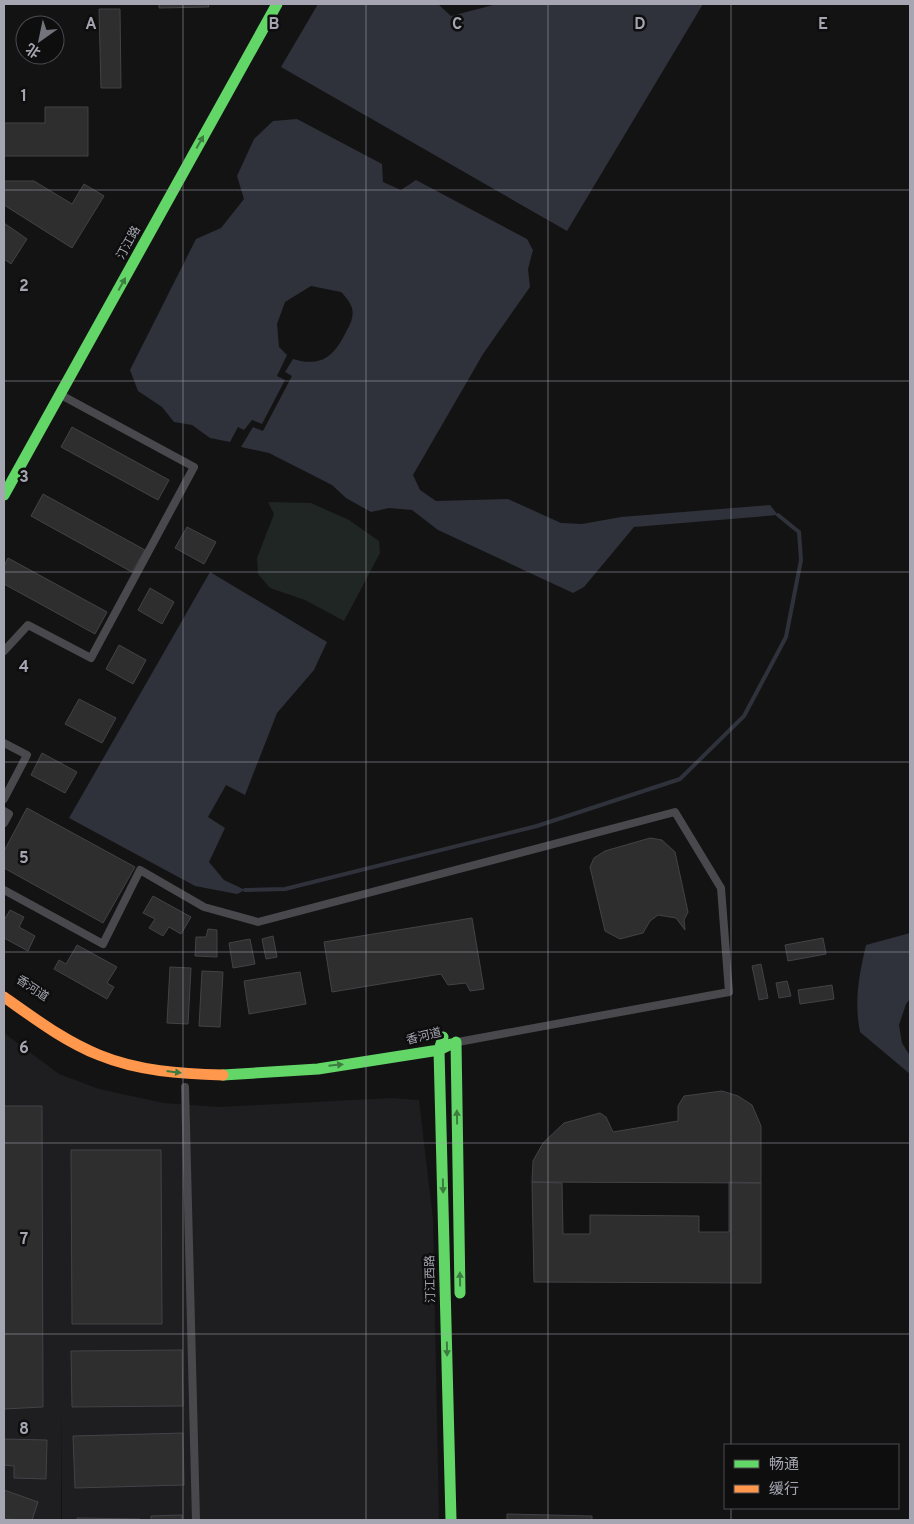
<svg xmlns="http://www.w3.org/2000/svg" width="914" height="1524" viewBox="0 0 914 1524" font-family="Overpass,'Noto Sans SC',sans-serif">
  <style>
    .built { fill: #1e1d1f }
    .green { fill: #202623 }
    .water { fill: #2f323b }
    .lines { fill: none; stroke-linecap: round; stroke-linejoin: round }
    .stream { stroke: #2f323b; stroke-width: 4 }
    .building { fill: #2e2e2f; stroke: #434347 }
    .lane { stroke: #49494d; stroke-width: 8 }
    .fast { stroke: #63d668; stroke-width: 11 }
    .slow { stroke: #ff974d; stroke-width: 11 }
    .oneway { fill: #3d7c40 }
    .grid { fill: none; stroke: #a6a6b3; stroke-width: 1; stroke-opacity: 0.55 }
    .labels { text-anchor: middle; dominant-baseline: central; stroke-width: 5; stroke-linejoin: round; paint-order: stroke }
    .street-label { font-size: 12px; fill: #a6a6b3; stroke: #0e0e0f }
    .grid-label { font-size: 16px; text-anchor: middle; font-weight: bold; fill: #a6a6b3; stroke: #0e0e0f; stroke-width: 5; stroke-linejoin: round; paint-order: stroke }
  </style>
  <rect width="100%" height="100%" fill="#131314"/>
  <!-- built -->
  <path class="built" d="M 4,1033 L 59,1074 L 99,1089 L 164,1103 L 219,1107 L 391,1098 L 419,1100 L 433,1219 L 439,1520 L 62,1520 L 61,1406 L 61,1520 L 4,1520 Z"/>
  <!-- green -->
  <path class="green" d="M 268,502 L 311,503 L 349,520 L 379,541 L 380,553 L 344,621 L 305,600 L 270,588 L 258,574 L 257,558 L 274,514 Z"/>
  <!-- water -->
  <path class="water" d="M 318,4 L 438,4 L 451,16 L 497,4 L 703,4 L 567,231 L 281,67 Z
    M 297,119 L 382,164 L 383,182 L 401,190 L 416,180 L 527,239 L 533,250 L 528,269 L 530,287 L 483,354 L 413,475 L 420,490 L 436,501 L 508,499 L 561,523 L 582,524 L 621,517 L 770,505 L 778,515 L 634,527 L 584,587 L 573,593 L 438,530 L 412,510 L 389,508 L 371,512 L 346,498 L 332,485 L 269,453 L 241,447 L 253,427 L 263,431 L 292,376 L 285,372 L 293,359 C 323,368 335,355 347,330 C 351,323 354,316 352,308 C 350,302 345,296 341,292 L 311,286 L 285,302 L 277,324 L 279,347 L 287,355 L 277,376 L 285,380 L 262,424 L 252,420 L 244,430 L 238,427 L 230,442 L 210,438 L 192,425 L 174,422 L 162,407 L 138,391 L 130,370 L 196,239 L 221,228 L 244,199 L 237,176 L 254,139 L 273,121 Z
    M 210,572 L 327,642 L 314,670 L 277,713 L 245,795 L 226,785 L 208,817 L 225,828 L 209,862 L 224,880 L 245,890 L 237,894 L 195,886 L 69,818 Z
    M 910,933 L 910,999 L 906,1004 L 899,1025 L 902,1043 L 910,1056 L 910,1074 L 860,1032 C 854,1002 859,975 866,945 Z"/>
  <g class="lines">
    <!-- stream -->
    <path class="stream" d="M 245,890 L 285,889 L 537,826 L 680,779 L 744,716 L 786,637 L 801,560 L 799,532 L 778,515"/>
  </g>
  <!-- building -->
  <path class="building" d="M 159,4 L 208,4 L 209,7 L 159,8 Z
    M 99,9 L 120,9 L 121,88 L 101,88 Z
    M 45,107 L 88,107 L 88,156 L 4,156 L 4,123 L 45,123 Z
    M 4,181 L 34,181 L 72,204 L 84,184 L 104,196 L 72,248 L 4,205 Z
    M 4,223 L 27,239 L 11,264 L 4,259 Z
    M 72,427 L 169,480 L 158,500 L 61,447 Z
    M 43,494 L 145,550 L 132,572 L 31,516 Z
    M 187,527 L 216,542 L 204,564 L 175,548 Z
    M 8,558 L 107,612 L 95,634 L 4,584 L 4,566 Z
    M 150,588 L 174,602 L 162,624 L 138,610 Z
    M 119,645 L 146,660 L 133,684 L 106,669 Z
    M 79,699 L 116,718 L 102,743 L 65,724 Z
    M 42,753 L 77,772 L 65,793 L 31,775 Z
    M 27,808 L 135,867 L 103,923 L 4,868 L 4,851 Z
    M 650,838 L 662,840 L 675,852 L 688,912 L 684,920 L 685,930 L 676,918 L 658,915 L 650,921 L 643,933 L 620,939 L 605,931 L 590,867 L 594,858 L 605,851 Z
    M 153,896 L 191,917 L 181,934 L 169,927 L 163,936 L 149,928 L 155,919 L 143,913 Z
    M 10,910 L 24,917 L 19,927 L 35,936 L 28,951 L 4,938 L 4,920 Z
    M 472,918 L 484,989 L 470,991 L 466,983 L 448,985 L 441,974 L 332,992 L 324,942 Z
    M 208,929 L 217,930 L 217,957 L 195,956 L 196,937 L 206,937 Z
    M 273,936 L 277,957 L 266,959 L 262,939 Z
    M 823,938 L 826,954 L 788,961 L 785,945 Z
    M 250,939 L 255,964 L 233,968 L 229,943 Z
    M 77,945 L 117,967 L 107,983 L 114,987 L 107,999 L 54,969 L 59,960 L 66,964 Z
    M 761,964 L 768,998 L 759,1000 L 752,966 Z
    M 170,967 L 191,968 L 188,1024 L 167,1023 Z
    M 202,971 L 223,972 L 220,1027 L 199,1026 Z
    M 300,972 L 306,1004 L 249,1014 L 244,981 Z
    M 787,981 L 791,996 L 779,998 L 776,983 Z
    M 832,985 L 834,999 L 800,1004 L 798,990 Z
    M 722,1091 L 738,1096 L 752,1105 L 761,1126 L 761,1183 L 532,1182 L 533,1161 L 543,1143 L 564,1123 L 600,1113 L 606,1117 L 613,1132 L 678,1121 L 678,1106 L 684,1096 Z
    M 4,1106 L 42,1106 L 43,1407 L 4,1409 Z
    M 71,1150 L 161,1150 L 162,1324 L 72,1324 Z
    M 532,1182 L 562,1183 L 563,1234 L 590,1234 L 590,1215 L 699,1216 L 699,1232 L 729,1232 L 729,1182 L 761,1183 L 761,1283 L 534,1282 Z
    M 182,1350 L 183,1406 L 72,1407 L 71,1351 Z
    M 183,1433 L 184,1485 L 75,1488 L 73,1436 Z
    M 4,1439 L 47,1440 L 46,1479 L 14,1478 L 14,1466 L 4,1465 Z
    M 4,1490 L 38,1502 L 32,1520 L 4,1519 Z
    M 507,1514 L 592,1516 L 592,1520 L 507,1520 Z
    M 182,1515 L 182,1520 L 151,1520 L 151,1516 Z
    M 77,1518 L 140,1519 L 140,1520 L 77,1520 Z"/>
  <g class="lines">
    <!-- lane -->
    <path class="lane" d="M 4,651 L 28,625 L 91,658 L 194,467 L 61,395
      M 4,743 L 27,755 L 4,799
      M 4,811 L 9,814 L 4,823
      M 4,890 L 103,944 L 140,870 L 204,907 L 258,922 L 675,812 L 721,888 L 729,992 L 458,1042
      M 185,1087 L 196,1520"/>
    <!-- fast -->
    <path class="fast" d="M 4,495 L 277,4
      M 443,1037 L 439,1050 L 451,1520
      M 456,1042 L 460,1293
      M 223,1075 L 318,1069 L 439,1050 L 451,1044"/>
    <!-- slow -->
    <path class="slow" d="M 4,997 C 34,1018 64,1041 99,1055 C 138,1071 181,1074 223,1075"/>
  </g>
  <!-- one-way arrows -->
  <defs><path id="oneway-solid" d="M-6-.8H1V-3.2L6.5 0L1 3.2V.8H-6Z" transform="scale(1.25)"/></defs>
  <g class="oneway">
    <use href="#oneway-solid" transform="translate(200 142) rotate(-61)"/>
    <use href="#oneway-solid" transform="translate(122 284) rotate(-61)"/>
    <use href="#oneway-solid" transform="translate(336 1065) rotate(-6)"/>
    <use href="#oneway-solid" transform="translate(174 1072) rotate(7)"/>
    <use href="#oneway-solid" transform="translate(457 1117) rotate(-91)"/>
    <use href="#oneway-solid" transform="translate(443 1186) rotate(89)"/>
    <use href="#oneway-solid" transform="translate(460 1279) rotate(-91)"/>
    <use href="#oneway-solid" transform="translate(447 1349) rotate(89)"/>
  </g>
  <!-- grid -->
  <path class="grid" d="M 183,4 L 183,1520M 366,4 L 366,1520M 548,4 L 548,1520M 731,4 L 731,1445M 4,190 L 910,190M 4,381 L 910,381M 4,572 L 910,572M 4,762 L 910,762M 4,952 L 910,952M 4,1143 L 910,1143M 4,1334 L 910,1334M 731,1508 L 731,1520"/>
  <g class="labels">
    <!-- street labels -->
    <g class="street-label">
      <text transform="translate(129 243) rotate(-61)">汀江路</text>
      <text transform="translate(32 989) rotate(34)">香河道</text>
      <text transform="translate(424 1037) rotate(-14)">香河道</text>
      <text transform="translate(431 1279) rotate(-91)">汀江西路</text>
    </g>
  </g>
  <g class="grid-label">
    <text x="91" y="29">A</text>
    <text x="274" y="29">B</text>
    <text x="457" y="29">C</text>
    <text x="640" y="29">D</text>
    <text x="823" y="29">E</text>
    <text x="24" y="101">1</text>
    <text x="24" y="291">2</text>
    <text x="24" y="482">3</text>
    <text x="24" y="672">4</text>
    <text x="24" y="863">5</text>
    <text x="24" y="1053">6</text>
    <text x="24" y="1244">7</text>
    <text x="24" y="1434">8</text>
  </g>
  <!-- border -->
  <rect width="914" height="1524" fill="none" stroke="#a6a6b3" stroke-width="10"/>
  <!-- legend -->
  <rect x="724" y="1444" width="175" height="65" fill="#0e0e0f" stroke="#4b4b51"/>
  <rect x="734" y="1460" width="25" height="8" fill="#63d668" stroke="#4b4b51"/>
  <text x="769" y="1469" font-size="15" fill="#a6a6b3">畅通</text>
  <rect x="734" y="1485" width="25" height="8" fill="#ff974d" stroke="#4b4b51"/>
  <text x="769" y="1494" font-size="15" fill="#a6a6b3">缓行</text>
  <!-- north arrow -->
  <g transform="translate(40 40) rotate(213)"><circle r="24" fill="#0e0e0f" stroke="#4b4b51"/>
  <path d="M0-4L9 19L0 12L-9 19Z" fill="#73737b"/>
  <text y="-8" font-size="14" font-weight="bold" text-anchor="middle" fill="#a6a6b3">北</text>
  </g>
</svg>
